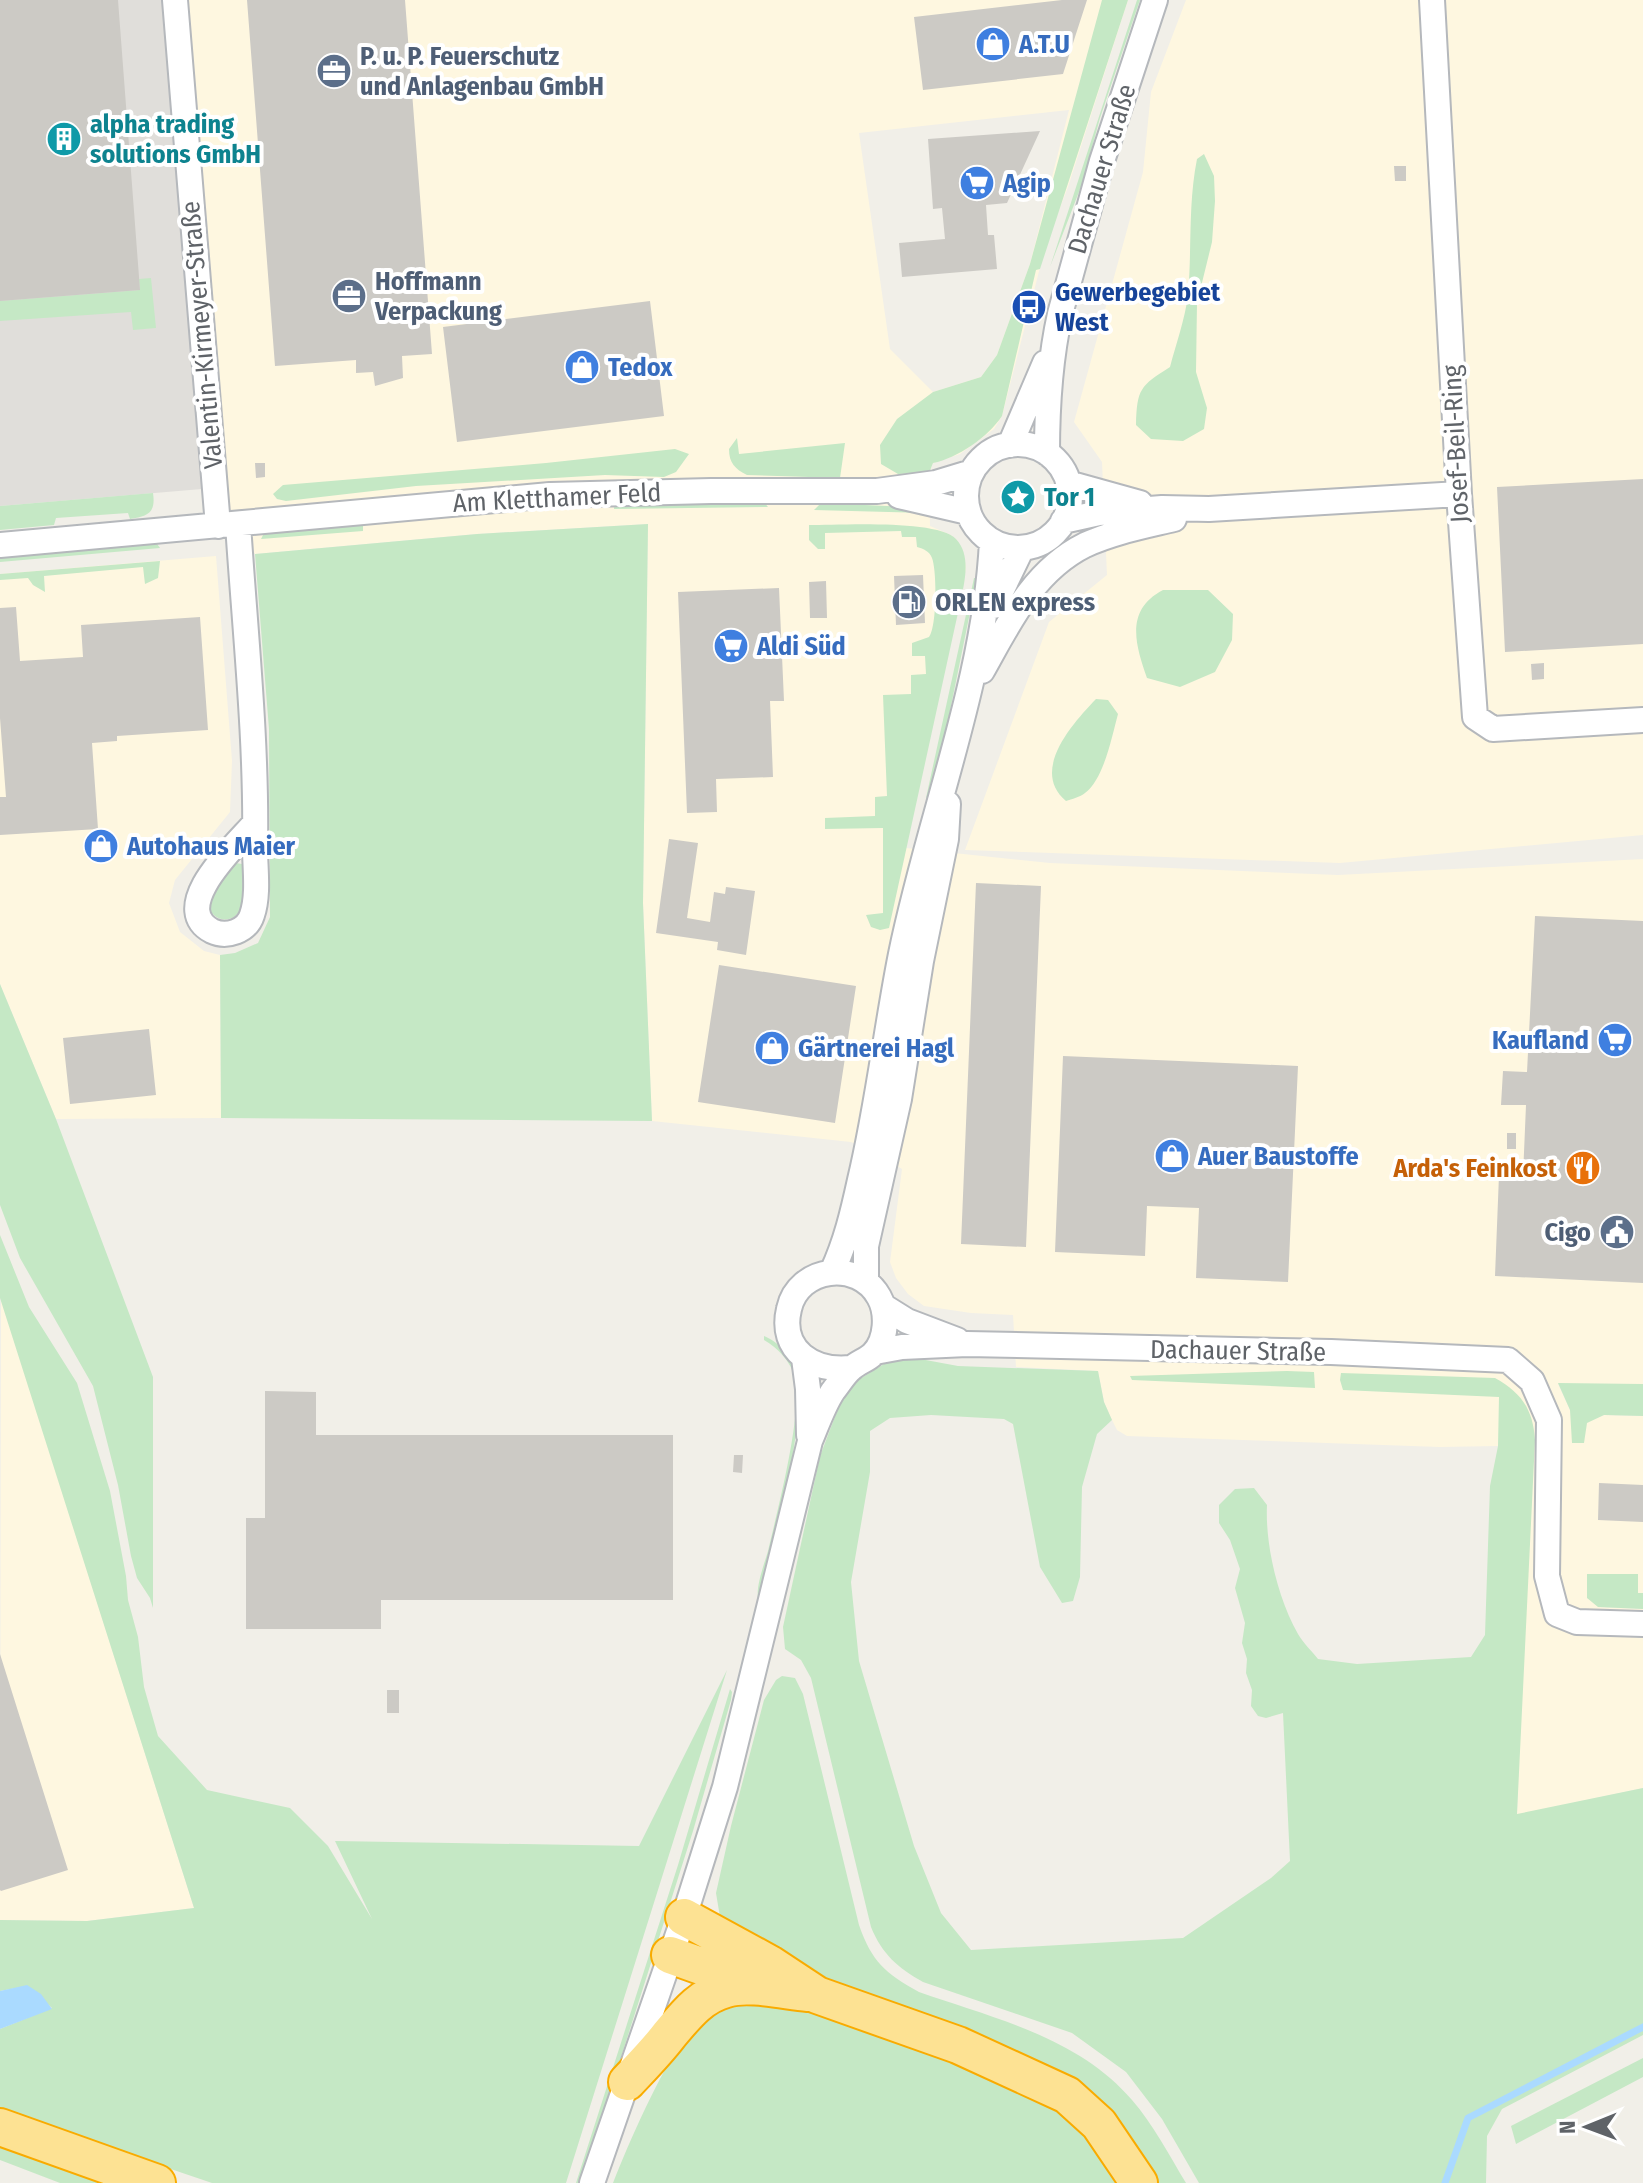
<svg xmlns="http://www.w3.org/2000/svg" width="1643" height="2183" viewBox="0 0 1643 2183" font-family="'Fira Sans Condensed',sans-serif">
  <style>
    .commercial { fill: #fef7e0; fill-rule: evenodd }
    .industrial { fill: #e0deda }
    .green { fill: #c5e8c5 }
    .water { fill: #aadaff }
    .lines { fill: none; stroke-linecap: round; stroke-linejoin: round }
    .stream { stroke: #aadaff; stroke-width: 7 }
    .building { fill: #cccac5 }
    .minor-casing { stroke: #b5b8bc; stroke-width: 28 }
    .highway-casing { stroke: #f9ab00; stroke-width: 40 }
    .minor { stroke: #fff; stroke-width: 24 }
    .highway { stroke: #fde293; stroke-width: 36 }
    .labels { text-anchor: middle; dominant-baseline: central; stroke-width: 8; stroke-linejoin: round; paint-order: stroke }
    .shop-label { font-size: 26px; font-weight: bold; fill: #366cbe; stroke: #fff; text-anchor: start }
    .service-label { font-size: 26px; font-weight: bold; fill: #4e5e75; stroke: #fff; text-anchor: start }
    .culture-label { font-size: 26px; font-weight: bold; fill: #0d838f; stroke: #fff; text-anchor: start }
    .street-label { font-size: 26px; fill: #5f6368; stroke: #fff }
    .transit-label { font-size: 26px; font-weight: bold; fill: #164399; stroke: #fff; text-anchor: start }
    .food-label { font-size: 26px; font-weight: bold; fill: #c56008; stroke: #fff; text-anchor: end }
  </style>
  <rect width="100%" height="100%" fill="#f1efe8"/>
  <!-- commercial -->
  <path class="commercial" d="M 162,0 L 1128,0 L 1068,187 L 1046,244 L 1002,416 L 994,429 L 960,454 L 933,463 L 929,473 L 930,526 L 951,535 L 957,540 L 964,556 L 966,568 L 906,848 L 1050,863 L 1338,875 L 1643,859 L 1643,1384 L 1558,1384 L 1570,1410 L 1587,1422 L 1604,1415 L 1643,1416 L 1643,1593 L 1638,1593 L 1638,1575 L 1598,1607 L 1643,1609 L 1643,1788 L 1517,1815 L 1521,1703 L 1504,1433 L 1498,1446 L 1440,1447 L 1127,1436 L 1117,1430 L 1112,1420 L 1104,1402 L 1098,1371 L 1016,1367 L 1013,1315 L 971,1313 L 924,1306 L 908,1294 L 896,1278 L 890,1262 L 902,1169 L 874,1152 L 851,1142 L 652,1121 L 643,903 L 648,524 L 477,534 L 255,554 L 202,489 ZM 1069,110 L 1030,264 L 997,355 L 981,377 L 933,392 L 890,349 L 859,133 Z
    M 1186,0 L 1643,0 L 1643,835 L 1340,863 L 965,850 L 1049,622 L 1107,575 L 1102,462 L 1074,422 L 1143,172 L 1151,92 Z
    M 216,556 L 232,761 L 230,812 L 175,880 L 169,903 L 180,932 L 204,951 L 220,955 L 221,1118 L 56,1119 L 0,984 L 0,574 Z
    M 1,1298 L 116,1662 L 194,1908 L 87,1921 L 0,1920 Z"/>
  <!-- industrial -->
  <path class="industrial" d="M 0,0 L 162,0 L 202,489 L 0,506 Z"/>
  <!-- green -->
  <path class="green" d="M 1102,0 L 1128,0 L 1040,269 L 1036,270 L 1002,416 C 988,437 958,458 933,463 L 929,473 L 898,474 L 881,464 L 880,445 L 897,419 L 933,392 L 981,377 L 997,355 L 1030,264 Z
    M 1137,0 L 1140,0 L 1100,118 L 1082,184 L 1050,267 Z
    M 1204,154 L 1214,176 L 1215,201 L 1212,242 L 1197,303 L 1196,372 L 1207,408 L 1204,429 L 1183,441 L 1151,439 L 1136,425 C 1137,389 1140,386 1170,367 C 1176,344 1185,319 1188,295 C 1192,249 1188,204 1197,159 Z
    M 151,278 L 156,328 L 133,330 L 131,312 L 0,321 L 0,301 L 140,290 L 139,279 Z
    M 737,438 L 739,454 L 845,443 L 840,478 L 747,475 C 735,469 729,463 729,449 Z
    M 675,449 L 689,454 L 676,472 L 664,477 L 605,475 L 416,486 L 286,501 L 277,499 L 273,494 L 283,485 L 546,463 Z
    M 153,493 C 156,513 148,516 130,519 L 128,513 L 56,518 L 54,525 L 0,530 L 0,506 Z
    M 615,500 L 763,501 L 768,507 L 614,509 Z
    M 821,503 L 909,507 L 926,513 L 814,510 Z
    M 363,522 L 363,531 L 261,539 L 264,533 L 276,530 Z
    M 648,524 L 643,903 L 652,1121 L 221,1118 L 220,955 L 235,953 L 258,943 L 270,917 L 269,729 L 255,554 L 477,534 Z
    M 809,525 C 838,525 938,519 956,539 C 971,555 965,580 961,599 L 889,928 L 880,930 L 871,927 L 866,915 L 883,913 L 883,828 L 825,829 L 825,818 L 875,816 L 875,797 L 887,796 L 883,695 L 911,694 L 911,675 L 926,674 L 925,656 L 912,656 L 912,643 L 929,637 C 937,626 937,571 932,558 C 929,551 924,549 917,547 L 916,537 L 902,537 L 901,531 L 825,533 L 825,549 L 818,549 L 809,540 Z
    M 155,541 L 160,548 L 0,562 L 0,554 Z
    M 160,561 L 158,578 L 145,584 L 143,567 L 44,576 L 45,592 L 33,585 L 28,578 L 0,580 L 0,574 Z
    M 974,578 L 977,578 L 940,760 L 928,797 L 926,798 Z
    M 1163,590 L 1208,590 L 1233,614 L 1232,640 L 1215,672 L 1180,687 L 1147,678 C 1135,644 1125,610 1163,590 Z
    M 1096,699 L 1108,700 L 1118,714 C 1112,736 1104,779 1085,793 C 1080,797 1072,799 1066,801 C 1030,771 1072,724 1096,699 Z
    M 236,863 L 242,864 L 245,869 C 245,882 246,902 238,913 C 229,925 210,919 209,905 C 208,891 226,871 236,863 Z
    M 0,984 L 56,1119 L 153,1377 L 153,1608 L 150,1598 L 137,1578 L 131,1556 L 118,1485 L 93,1386 L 20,1258 L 0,1205 Z
    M 0,1235 L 29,1307 L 77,1383 L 110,1491 L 126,1576 L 128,1600 L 138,1637 L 144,1687 L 158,1736 L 207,1790 L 290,1808 L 328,1846 L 372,1919 L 335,1841 L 639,1846 L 727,1670 L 566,2183 L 212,2183 L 0,2111 L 0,2029 L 52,2008 L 27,1986 L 0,1991 L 0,1920 L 87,1921 L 194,1908 L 0,1298 Z
    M 764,1336 C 776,1341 791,1354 795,1366 C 811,1414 772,1545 760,1598 L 758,1599 C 756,1585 764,1565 768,1551 C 777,1512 803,1414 795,1378 C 791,1362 778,1348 764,1340 Z
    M 904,1356 L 958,1366 L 1098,1371 L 1104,1402 L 1112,1420 L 1097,1434 L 1082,1487 L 1080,1577 L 1073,1601 L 1062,1603 L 1040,1567 L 1013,1424 L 1004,1419 L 931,1415 L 890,1418 L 870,1431 L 870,1472 L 851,1582 L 859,1661 L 914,1846 L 941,1913 L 971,1950 L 1183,1938 L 1271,1878 L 1290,1861 L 1283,1713 L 1266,1718 L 1258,1716 L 1251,1706 L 1252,1690 L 1246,1673 L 1247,1659 L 1242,1643 L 1245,1623 L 1235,1588 L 1240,1569 L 1230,1540 L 1219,1523 L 1219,1505 L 1235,1489 L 1254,1488 L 1267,1505 C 1265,1545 1278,1599 1298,1634 C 1303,1643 1312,1651 1318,1659 L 1357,1664 L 1471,1657 L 1485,1635 L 1490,1486 L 1498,1446 L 1499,1397 L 1343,1390 L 1340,1380 L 1341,1373 L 1495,1378 C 1522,1393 1533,1410 1535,1440 L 1517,1814 L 1643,1788 L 1643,2035 L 1502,2109 L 1487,2136 L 1486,2183 L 1199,2183 L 1162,2119 L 1126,2072 L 1072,2033 L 923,1982 C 898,1968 882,1954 871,1927 L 811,1678 L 801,1660 L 785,1649 L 783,1627 L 820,1456 L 844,1393 L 858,1380 L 884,1364 Z
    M 1287,1371 L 1314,1372 L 1315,1388 L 1132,1380 L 1130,1376 Z
    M 1558,1383 L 1643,1384 L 1643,1416 L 1604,1415 L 1587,1423 L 1584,1443 L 1572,1443 L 1570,1410 Z
    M 1587,1574 L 1638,1574 L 1638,1593 L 1643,1593 L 1643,1609 L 1598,1607 L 1587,1598 Z
    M 782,1676 L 795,1678 L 803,1694 L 859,1925 C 872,1962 885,1973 919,1992 C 993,2018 1078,2037 1132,2100 C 1153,2124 1169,2155 1186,2183 L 1156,2183 L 1068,2077 L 1025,2055 L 839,1986 L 769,1953 L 720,1917 L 716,1893 L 731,1826 L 764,1700 L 776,1680 Z
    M 730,1689 L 732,1692 L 731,1700 L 693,1831 L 581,2183 L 576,2183 L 678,1865 Z
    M 791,2003 L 980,2069 L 1068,2116 L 1084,2131 L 1111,2169 L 1117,2183 L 613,2183 C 634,2130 671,2046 709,2004 Z
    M 1643,2058 L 1643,2077 L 1516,2144 L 1511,2126 Z
    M 0,2144 L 111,2183 L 60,2183 L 0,2160 Z"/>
  <!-- water -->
  <path class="water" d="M 27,1985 L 41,1994 L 52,2009 L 0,2029 L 0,1991 Z"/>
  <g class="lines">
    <!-- stream -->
    <path class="stream" d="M 1445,2183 L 1468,2118 L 1643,2027"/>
  </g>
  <!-- building -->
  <path class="building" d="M 0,0 L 118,0 L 140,290 L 0,301 Z
    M 247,0 L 405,0 L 432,354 L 402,356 L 403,378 L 375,386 L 373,372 L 356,373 L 356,360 L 275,366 Z
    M 1062,0 L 1087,0 L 1063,74 L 923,90 L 914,17 Z
    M 1040,131 L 1007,203 L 986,205 L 988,235 L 994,235 L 997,269 L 902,277 L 899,243 L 945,239 L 942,208 L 933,209 L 928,139 Z
    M 1394,166 L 1406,166 L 1406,181 L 1395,181 Z
    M 650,301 L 664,416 L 457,442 L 443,327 Z
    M 255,463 L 265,463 L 265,477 L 256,478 Z
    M 1643,479 L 1643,644 L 1505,652 L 1497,487 Z
    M 923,575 L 925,623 L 896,625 L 894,576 Z
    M 826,581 L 827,618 L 810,618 L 809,582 Z
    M 779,588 L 784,701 L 770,701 L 773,777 L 716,779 L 717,812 L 687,813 L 678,592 Z
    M 16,607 L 20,661 L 83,657 L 81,625 L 200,617 L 208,730 L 117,736 L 117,741 L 92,743 L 98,829 L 0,835 L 0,797 L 6,797 L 0,718 L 0,608 Z
    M 1544,663 L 1544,679 L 1532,680 L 1531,664 Z
    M 669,839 L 698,843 L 687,918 L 710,922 L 714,892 L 725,894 L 726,887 L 755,891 L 746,955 L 717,950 L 718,942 L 656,933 Z
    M 976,883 L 1041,886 L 1026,1247 L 961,1244 Z
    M 1535,916 L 1643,921 L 1643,1283 L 1495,1276 L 1499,1175 L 1523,1176 L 1526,1105 L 1501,1105 L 1503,1071 L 1527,1072 Z
    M 719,965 L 856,986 L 835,1123 L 698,1102 Z
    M 149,1029 L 156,1095 L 70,1104 L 63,1038 Z
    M 1063,1056 L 1298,1066 L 1288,1282 L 1196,1278 L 1199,1208 L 1147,1206 L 1145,1256 L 1055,1252 Z
    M 1507,1133 L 1516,1133 L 1516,1149 L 1507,1149 Z
    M 265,1391 L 316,1392 L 316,1435 L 673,1435 L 673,1600 L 381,1600 L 381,1629 L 246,1629 L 246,1518 L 265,1518 Z
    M 734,1455 L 743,1455 L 742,1473 L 733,1472 Z
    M 1599,1483 L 1643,1485 L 1643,1522 L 1598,1520 Z
    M 0,1654 L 68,1870 L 1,1891 L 0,1890 Z
    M 387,1690 L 399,1690 L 399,1713 L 387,1713 Z"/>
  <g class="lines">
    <defs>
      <path id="minor" d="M 175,0 L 218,526
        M 1432,0 L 1459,494 L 1475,717 L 1493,729 L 1643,720
        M966 496a52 52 0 1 1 104 0a52 52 0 1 1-104 0Z
        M 1010,445 L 1045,363
        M 1047,453 C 1047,407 1050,359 1060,314 L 1102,161 L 1155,0
        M 1068,483 L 1140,503
        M 899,496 L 968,512
        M 1063,521 L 1099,513 L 1162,508 L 1209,509 L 1459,494
        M 238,524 C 245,632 257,740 255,848 C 255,868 259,895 252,915 C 247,931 227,938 212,931 C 167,907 237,844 255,823
        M 0,545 L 550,495 L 711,491 L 877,491 L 936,483 L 969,473
        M 994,606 L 1022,548
        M 982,671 C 1009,623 1033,571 1085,545 C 1113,532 1145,526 1174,519
        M 832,1272 C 846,1242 853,1212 860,1180 C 878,1105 886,1029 901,954 C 929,816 985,682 992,541
        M 866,1281 L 866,1246 L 899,1099 L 921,961 L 946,839 L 948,804
        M 883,1306 L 907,1321 L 957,1340
        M 875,1352 L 902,1347 L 967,1344 L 1331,1352 L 1508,1360 L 1532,1381 L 1549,1420 L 1547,1576 L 1557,1614 L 1577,1622 L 1643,1624
        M 804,1358 L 808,1389 L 809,1435
        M 592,2183 L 684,1917 L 725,1787 L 810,1441 C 817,1425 823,1406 833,1391 C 839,1384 845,1373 852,1368 C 859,1362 867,1360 873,1354 C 887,1340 888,1313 879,1297 C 858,1259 798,1267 789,1309 C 779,1351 814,1372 851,1368"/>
      <path id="highway" d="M 684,1917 L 770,1964 L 817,1995 L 958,2045 L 1067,2095 L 1099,2124 L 1139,2183
        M 670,1955 L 754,1985
        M 627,2082 C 641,2067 656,2052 669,2035 C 686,2015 700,1996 726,1989 C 748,1982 785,1991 808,1993
        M 0,2127 L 157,2183"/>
    </defs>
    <!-- minor casing -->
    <use href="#minor" class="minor-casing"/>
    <!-- highway casing -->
    <use href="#highway" class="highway-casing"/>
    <!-- minor -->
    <use href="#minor" class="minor"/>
    <!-- highway -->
    <use href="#highway" class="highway"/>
  </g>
  <!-- icons -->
  <defs>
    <symbol id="shop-disc" viewBox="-11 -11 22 22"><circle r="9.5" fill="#3f7fe0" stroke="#fff"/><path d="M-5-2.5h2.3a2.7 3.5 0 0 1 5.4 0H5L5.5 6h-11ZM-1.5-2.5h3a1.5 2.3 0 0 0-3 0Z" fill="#fff"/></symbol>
    <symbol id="office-disc" viewBox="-11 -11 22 22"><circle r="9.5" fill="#5c6f8a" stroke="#fff"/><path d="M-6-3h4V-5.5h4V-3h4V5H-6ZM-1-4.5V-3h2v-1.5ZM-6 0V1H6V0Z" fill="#fff"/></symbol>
    <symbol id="building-disc" viewBox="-11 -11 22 22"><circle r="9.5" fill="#0f9aa8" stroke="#fff"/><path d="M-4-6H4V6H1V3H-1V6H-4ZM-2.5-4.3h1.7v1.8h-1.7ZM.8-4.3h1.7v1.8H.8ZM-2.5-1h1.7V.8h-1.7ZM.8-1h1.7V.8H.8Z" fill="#fff"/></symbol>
    <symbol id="supermarket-disc" viewBox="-11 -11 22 22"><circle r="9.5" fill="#3f7fe0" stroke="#fff"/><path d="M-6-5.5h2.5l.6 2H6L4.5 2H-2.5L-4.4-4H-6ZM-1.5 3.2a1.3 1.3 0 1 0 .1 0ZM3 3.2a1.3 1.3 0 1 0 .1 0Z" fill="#fff"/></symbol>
    <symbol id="bus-disc" viewBox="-11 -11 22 22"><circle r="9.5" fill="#1a4fb4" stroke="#fff"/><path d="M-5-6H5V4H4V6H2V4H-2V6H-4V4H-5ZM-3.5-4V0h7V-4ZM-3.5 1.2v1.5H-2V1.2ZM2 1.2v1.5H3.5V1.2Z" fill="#fff"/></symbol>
    <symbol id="sight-disc" viewBox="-11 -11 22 22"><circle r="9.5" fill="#0f9aa8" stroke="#fff"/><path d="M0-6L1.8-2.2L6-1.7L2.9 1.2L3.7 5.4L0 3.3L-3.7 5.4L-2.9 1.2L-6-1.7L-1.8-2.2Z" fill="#fff"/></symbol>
    <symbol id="fuel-disc" viewBox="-11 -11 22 22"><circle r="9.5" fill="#5c6f8a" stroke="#fff"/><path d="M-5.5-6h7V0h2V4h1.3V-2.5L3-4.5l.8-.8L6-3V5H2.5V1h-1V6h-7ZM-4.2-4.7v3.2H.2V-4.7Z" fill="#fff"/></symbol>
    <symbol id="restaurant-disc" viewBox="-11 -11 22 22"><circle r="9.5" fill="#e8710a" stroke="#fff"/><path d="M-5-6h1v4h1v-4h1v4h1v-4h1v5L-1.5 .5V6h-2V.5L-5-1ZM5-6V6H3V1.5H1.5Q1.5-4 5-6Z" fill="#fff"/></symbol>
    <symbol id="civic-disc" viewBox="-11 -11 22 22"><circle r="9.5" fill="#5c6f8a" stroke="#fff"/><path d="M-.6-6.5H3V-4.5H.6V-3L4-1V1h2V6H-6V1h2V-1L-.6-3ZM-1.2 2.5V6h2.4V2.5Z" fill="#fff"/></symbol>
  </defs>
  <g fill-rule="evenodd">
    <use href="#shop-disc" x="973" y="24" width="40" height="40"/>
    <use href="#office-disc" x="314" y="51" width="40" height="40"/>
    <use href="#building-disc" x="44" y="119" width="40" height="40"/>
    <use href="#supermarket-disc" x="957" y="163" width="40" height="40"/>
    <use href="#office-disc" x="329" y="276" width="40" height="40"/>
    <use href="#bus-disc" x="1009" y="287" width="40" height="40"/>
    <use href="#shop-disc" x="562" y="347" width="40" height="40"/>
    <use href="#sight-disc" x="998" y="477" width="40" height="40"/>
    <use href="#fuel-disc" x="889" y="582" width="40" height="40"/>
    <use href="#supermarket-disc" x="711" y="626" width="40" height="40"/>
    <use href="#shop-disc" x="81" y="826" width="40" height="40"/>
    <use href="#supermarket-disc" x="1595" y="1020" width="40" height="40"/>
    <use href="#shop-disc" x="752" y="1028" width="40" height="40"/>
    <use href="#shop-disc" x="1152" y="1136" width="40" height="40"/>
    <use href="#restaurant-disc" x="1563" y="1148" width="40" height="40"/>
    <use href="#civic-disc" x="1597" y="1212" width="40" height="40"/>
  </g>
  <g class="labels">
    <!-- shop labels -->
    <g class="shop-label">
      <text x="1019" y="44">A.T.U</text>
      <text x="1003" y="183">Agip</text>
      <text x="608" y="367">Tedox</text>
      <text x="757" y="646">Aldi Süd</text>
      <text x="127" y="846">Autohaus Maier</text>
      <text x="1589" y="1040" text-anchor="end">Kaufland</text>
      <text x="798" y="1048">Gärtnerei Hagl</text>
      <text x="1198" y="1156">Auer Baustoffe</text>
    </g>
    <!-- service labels -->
    <g class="service-label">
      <text x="360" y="56">P. u. P. Feuerschutz<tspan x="360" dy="30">und Anlagenbau GmbH</tspan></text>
      <text x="375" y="281">Hoffmann<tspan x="375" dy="30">Verpackung</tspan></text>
      <text x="935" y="602">ORLEN express</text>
      <text x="1591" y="1232" text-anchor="end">Cigo</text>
    </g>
    <!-- culture labels -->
    <g class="culture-label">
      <text x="90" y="124">alpha trading<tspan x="90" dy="30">solutions GmbH</tspan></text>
      <text x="1044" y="497">Tor 1</text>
    </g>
    <!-- street labels -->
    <g class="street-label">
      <text transform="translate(1102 169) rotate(-73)">Dachauer Straße</text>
      <text transform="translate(202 335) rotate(-95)">Valentin-Kirmeyer-Straße</text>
      <text transform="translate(1456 444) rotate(-93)">Josef-Beil-Ring</text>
      <text transform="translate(557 498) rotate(-3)">Am Kletthamer Feld</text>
      <text transform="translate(1238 1351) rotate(1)">Dachauer Straße</text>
    </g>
    <!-- transit labels -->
    <g class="transit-label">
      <text x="1055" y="292">Gewerbegebiet<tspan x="1055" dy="30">West</tspan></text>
    </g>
    <!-- food labels -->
    <g class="food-label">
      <text x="1557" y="1168">Arda's Feinkost</text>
    </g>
  </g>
  <!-- north arrow -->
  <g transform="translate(1587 2127) rotate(269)" stroke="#ffffff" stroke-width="6" paint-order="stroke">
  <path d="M0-6L14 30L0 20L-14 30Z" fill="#5f6368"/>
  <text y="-12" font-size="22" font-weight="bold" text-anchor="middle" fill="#5f6368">N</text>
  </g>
</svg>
